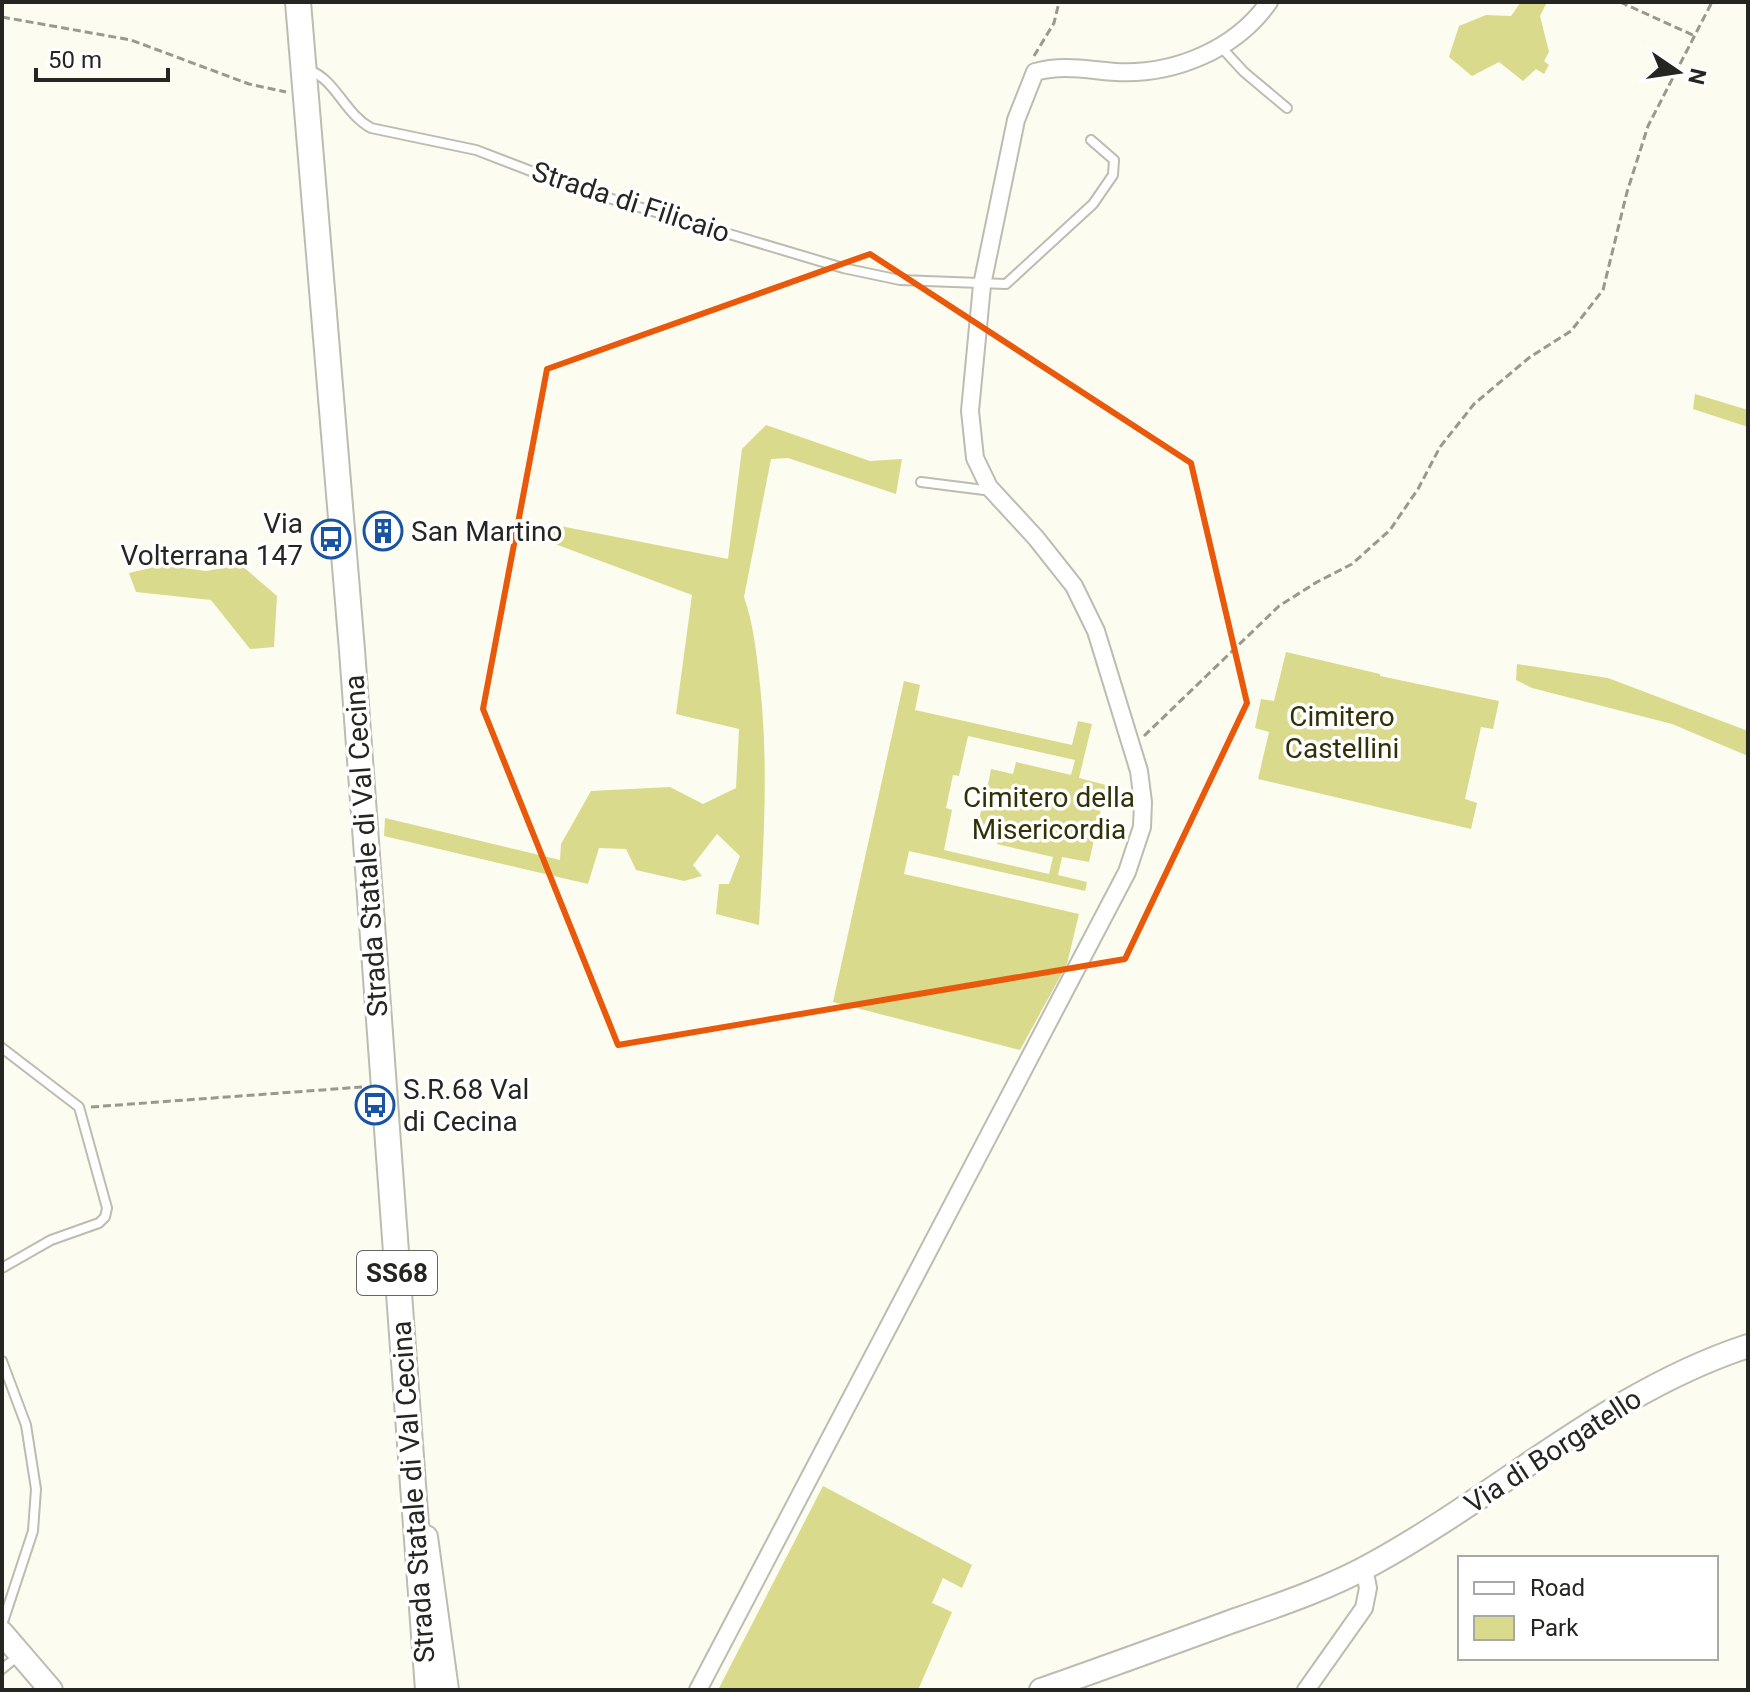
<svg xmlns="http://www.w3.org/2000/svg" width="1750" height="1692" viewBox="0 0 1750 1692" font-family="Roboto,sans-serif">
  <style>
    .green { fill: #dada8d; fill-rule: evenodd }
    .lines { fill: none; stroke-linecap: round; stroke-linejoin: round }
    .service-casing { stroke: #bcbcb1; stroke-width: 12 }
    .minor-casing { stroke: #bcbcb1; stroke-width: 20 }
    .secondary-casing { stroke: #bcbcb1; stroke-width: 26 }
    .primary-casing { stroke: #bcbcb1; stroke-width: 28 }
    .path { stroke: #999991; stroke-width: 3; stroke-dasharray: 8 4; stroke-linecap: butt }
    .service { stroke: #fff; stroke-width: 8 }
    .minor { stroke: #fff; stroke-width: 16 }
    .secondary { stroke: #fff; stroke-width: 22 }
    .primary { stroke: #fff; stroke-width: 24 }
    .marked { fill: none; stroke: #e8590c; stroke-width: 6; stroke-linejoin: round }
    .labels { text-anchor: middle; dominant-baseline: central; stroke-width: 7; stroke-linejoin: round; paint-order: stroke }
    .shield { fill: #fff; stroke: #666664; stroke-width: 2 }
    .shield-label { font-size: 26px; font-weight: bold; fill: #252521 }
    .street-label { font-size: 28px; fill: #252521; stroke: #fff }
    .poi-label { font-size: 28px; fill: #252521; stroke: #fff; text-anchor: start }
    .park-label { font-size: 28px; fill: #323105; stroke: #fff }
  </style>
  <rect width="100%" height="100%" fill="#fcfcf0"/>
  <!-- green -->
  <path class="green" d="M 1521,2 L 1547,2 L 1540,16 L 1549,52 L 1544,61 L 1549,65 L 1544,74 L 1536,69 L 1523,81 L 1499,62 L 1472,76 L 1449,57 L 1459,26 L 1486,15 L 1511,16 Z
    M 1695,394 L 1748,410 L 1748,427 L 1693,409 Z
    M 766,425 L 870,461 L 902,459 L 896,494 L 788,458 L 771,459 L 744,597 C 753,623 756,649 759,676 C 769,759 764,841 759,925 L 716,914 L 719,884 L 729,884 L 740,856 L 717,834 L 693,865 L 702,876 L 684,881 L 636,870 L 626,849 L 599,848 L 588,884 L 384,836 L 385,818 L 560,860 L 561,844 L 591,791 L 670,787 L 703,804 L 736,788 L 739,729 L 676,714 L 692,595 L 547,541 L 550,524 L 728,559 L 742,449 Z
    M 163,565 L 206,571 L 241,565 L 277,596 L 274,647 L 250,649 L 211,600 L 136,592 L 129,573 Z
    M 1286,652 L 1380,674 L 1380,676 L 1499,701 L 1493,729 L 1481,727 L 1465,799 L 1477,803 L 1471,829 L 1258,779 L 1269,732 L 1255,728 L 1261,699 L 1274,701 Z
    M 1517,664 L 1608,678 L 1748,731 L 1748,756 L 1672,724 L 1532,688 L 1516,680 Z
    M 904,681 L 920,685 L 915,710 L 1072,745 L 1078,721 L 1092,724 L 1079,778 L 1106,785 L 1099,819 L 1118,824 L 1117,831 L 1097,827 L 1089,862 L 1062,857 L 1058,875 L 1087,882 L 1085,891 L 909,851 L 904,874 L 1079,914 L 1067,964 L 1020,1050 L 833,1002 ZM 968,736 L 1075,760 L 1071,775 L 1016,762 L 1013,774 L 991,769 L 983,811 L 981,811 L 977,828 L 999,833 L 997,844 L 1053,857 L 1049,874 L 944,850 L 952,810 L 946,808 L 953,775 L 959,776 Z
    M 823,1486 L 972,1565 L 962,1588 L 943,1578 L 932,1603 L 952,1612 L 918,1690 L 718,1690 Z"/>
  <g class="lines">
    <defs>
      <path id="service" d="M 1221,47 L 1244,72 L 1287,108
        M 309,70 C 336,80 344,113 371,128 L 476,150 L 575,188 L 843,268 L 900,280 L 1006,284 L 1093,204 L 1113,175 L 1114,160 L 1091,140
        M 921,482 L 992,491
        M 2,1048 L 79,1107 L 107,1208 L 105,1217 L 99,1223 L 51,1240 L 2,1268
        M 2,1361 L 26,1425 L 36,1489 L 33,1531 L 2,1625
        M 2,1669 L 18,1656"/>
      <path id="minor" d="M 698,1690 L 1127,872 L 1142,827 L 1143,802 L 1139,771 L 1096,631 L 1074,586 L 1036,538 L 989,487 L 975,458 L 970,411 L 982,285 L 1016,120 L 1035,72 C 1063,64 1088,70 1116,72 C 1174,75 1235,50 1269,2
        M 1306,1690 L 1364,1608 L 1368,1588 L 1364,1568"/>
      <path id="secondary" d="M 426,1537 L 447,1690
        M 2,1633 L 51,1690
        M 1041,1690 C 1104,1668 1167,1645 1230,1622 C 1279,1605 1330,1588 1376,1562 C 1501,1493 1610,1391 1748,1346"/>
      <path id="primary" d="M 298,2 L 352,650 L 428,1690"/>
    </defs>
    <!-- service casing -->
    <use href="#service" class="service-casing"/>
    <!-- minor casing -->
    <use href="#minor" class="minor-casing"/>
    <!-- secondary casing -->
    <use href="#secondary" class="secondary-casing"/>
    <!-- primary casing -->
    <use href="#primary" class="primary-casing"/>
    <!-- path -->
    <path class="path" d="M 1620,2 L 1695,36
      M 2,17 L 131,40 L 249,84 L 286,92
      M 1034,56 L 1054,23 L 1059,2
      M 1144,736 L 1279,606 L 1317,582 L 1352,564 L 1390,530 L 1418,489 L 1440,447 L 1474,404 L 1530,357 L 1571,331 L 1603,290 L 1627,192 L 1648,126 L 1712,2
      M 91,1107 L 362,1087"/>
    <!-- service -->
    <use href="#service" class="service"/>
    <!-- minor -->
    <use href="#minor" class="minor"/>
    <!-- secondary -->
    <use href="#secondary" class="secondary"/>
    <!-- primary -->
    <use href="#primary" class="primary"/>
  </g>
  <!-- marked area -->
  <path class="marked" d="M 870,254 L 1191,463 L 1247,703 L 1125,959 L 618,1045 L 483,709 L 547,369 Z"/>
  <!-- icons -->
  <defs>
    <symbol id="building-ring" viewBox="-11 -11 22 22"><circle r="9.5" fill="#fff" stroke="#1853a4" stroke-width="1.5"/><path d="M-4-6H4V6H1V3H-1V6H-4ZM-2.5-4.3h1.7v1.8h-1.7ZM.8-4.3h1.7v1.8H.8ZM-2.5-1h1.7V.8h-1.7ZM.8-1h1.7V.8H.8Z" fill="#1853a4"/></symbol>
    <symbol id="bus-ring" viewBox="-11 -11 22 22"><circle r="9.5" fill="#fff" stroke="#1853a4" stroke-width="1.5"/><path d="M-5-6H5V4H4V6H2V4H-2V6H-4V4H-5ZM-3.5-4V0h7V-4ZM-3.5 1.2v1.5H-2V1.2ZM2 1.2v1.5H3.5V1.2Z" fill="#1853a4"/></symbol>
  </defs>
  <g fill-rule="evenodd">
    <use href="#building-ring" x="361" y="509" width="44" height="44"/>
    <use href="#bus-ring" x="309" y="517" width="44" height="44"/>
    <use href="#bus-ring" x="353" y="1083" width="44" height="44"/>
  </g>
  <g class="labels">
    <!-- shield labels -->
    <rect class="shield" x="357" y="1251" width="80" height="44" rx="6"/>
    <g class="shield-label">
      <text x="397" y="1273">SS68</text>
    </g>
    <!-- street labels -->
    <g class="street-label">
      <text transform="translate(631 202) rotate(18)">Strada di Filicaio</text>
      <text transform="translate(366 846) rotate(-94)">Strada Statale di Val Cecina</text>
      <text transform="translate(1553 1451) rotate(-33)">Via di Borgatello</text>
      <text transform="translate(413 1492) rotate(-94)">Strada Statale di Val Cecina</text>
    </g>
    <!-- poi labels -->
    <g class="poi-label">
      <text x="303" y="523" text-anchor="end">Via<tspan x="303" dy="32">Volterrana 147</tspan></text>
      <text x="411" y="531">San Martino</text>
      <text x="403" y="1089">S.R.68 Val<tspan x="403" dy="32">di Cecina</tspan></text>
    </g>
    <!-- park labels -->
    <g class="park-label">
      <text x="1342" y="716">Cimitero<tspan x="1342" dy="32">Castellini</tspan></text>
      <text x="1049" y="797">Cimitero della<tspan x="1049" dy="32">Misericordia</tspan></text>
    </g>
  </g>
  <!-- border -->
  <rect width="1750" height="1692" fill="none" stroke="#252521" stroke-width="8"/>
  <!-- legend -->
  <rect x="1458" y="1556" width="260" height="104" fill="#ffffff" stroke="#a8a8a6" stroke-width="2"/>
  <rect x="1474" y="1582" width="40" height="12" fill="#ffffff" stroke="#a8a8a6" stroke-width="2"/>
  <text x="1530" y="1596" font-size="24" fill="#252521">Road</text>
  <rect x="1474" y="1616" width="40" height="24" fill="#dada8d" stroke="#a8a8a6" stroke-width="2"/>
  <text x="1530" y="1636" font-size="24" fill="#252521">Park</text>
  <!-- north arrow -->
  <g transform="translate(1678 72) rotate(103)" stroke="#ffffff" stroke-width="6" paint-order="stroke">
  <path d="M0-6L14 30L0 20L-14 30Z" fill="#252521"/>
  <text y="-12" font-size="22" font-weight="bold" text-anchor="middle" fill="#252521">N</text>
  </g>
  <!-- scale -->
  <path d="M36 68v12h132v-12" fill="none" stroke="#252521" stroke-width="4"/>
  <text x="48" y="68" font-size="24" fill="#252521" stroke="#ffffff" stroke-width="6" paint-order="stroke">50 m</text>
</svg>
